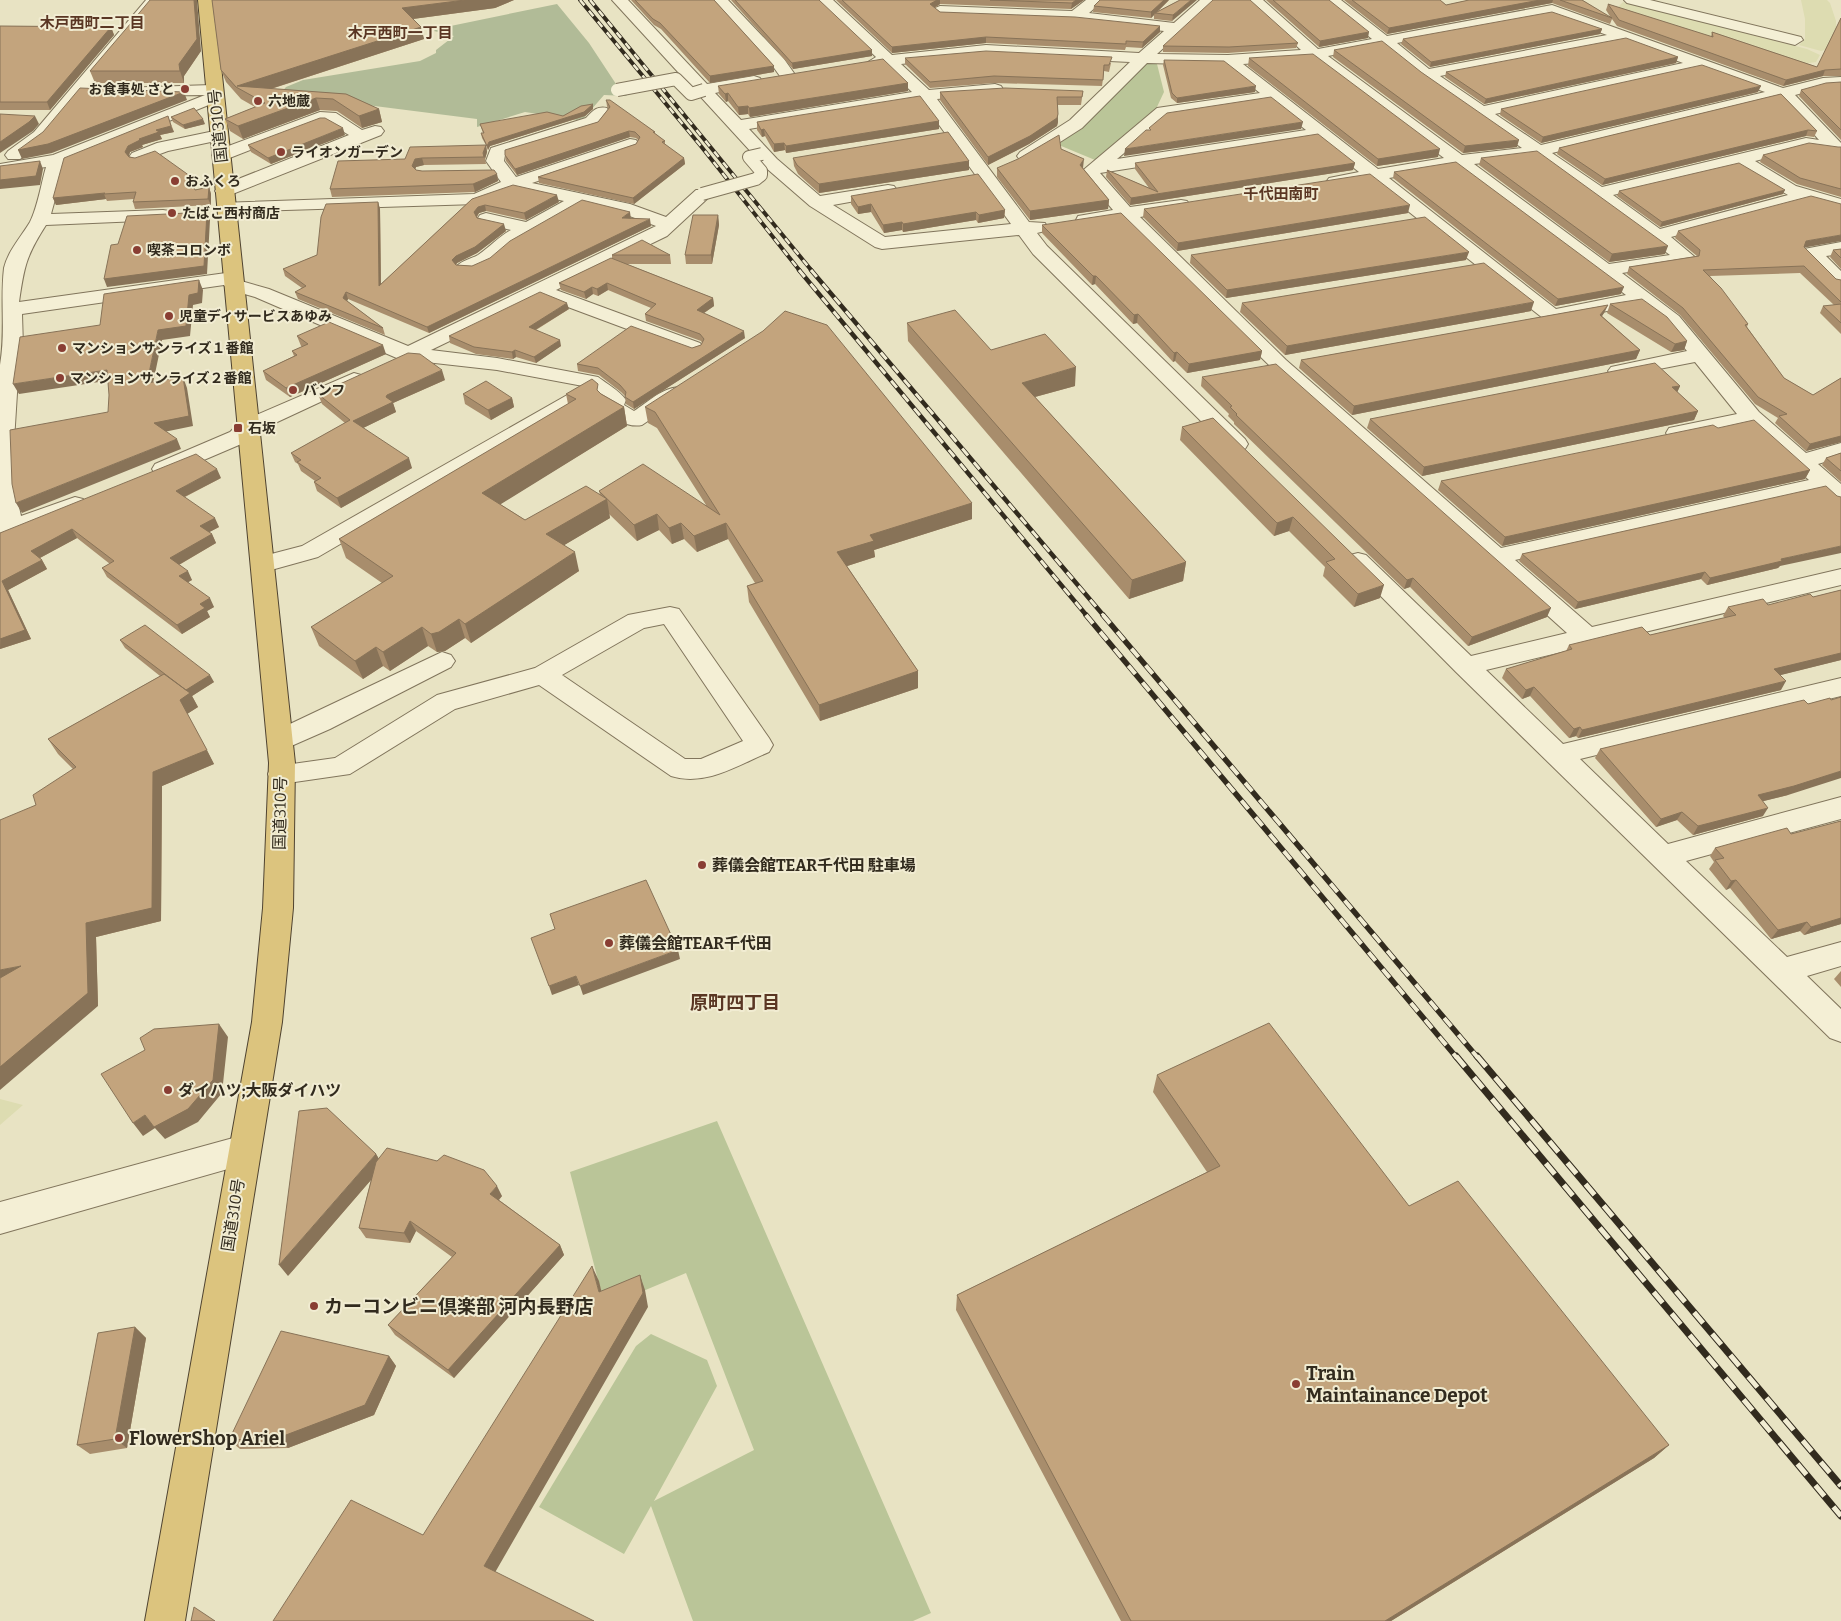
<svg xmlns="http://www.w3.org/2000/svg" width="1841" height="1621" viewBox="0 0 1841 1621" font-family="Bitter,'Noto Sans JP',serif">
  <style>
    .farmland { fill: #dddcb1 }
    .green { fill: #bac598 }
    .cemetery { fill: #b1bb97 }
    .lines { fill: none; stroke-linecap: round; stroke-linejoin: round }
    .minor-casing { stroke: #81755c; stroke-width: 2 }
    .tertiary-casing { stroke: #81755c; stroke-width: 2 }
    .trunk-casing { stroke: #4f4330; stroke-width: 2 }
    .minor { fill: #f4efd5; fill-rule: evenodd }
    .tertiary { fill: #f4efd5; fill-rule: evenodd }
    .trunk { fill: #dcc47e; fill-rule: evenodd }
    .rail-far3-casing { stroke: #322b1e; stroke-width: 4 }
    .rail-far2-casing { stroke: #322b1e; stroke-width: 4.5 }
    .rail-far1-casing { stroke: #322b1e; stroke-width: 5.5 }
    .rail-casing { stroke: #322b1e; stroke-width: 7 }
    .rail-far3 { stroke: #f1ecd2; stroke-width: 2.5; stroke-dasharray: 7; stroke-linecap: butt }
    .rail-far2 { stroke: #f1ecd2; stroke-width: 3; stroke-dasharray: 9; stroke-linecap: butt }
    .rail-far1 { stroke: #f1ecd2; stroke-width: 4; stroke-dasharray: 11; stroke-linecap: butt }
    .rail { stroke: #f1ecd2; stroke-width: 5; stroke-dasharray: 14; stroke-linecap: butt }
    .pedestrian-bridge-casing { stroke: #81755c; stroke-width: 14; stroke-linecap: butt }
    .pedestrian-bridge { stroke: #f4efd5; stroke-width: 12 }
    .wall { fill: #a88d6c }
    .shaded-wall { fill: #887358 }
    .building { fill: #c3a47d; stroke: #887358 }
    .poi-dot { fill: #893e33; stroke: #f1ecd2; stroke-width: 2 }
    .labels { text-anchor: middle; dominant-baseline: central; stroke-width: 4; stroke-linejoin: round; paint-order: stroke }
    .far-poi-label { font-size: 14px; font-weight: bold; fill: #322b1e; stroke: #f1ecd2; text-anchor: start }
    .far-neighbourhood-label { font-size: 15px; font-weight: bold; fill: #5a3623; stroke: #f1ecd2 }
    .street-label { font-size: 16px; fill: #322b1e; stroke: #f1ecd2 }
    .poi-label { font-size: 16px; font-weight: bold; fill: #322b1e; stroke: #f1ecd2; text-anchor: start }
    .neighbourhood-label { font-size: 18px; font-weight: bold; fill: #5a3623; stroke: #f1ecd2 }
    .near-poi-label { font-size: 19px; font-weight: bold; fill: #322b1e; stroke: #f1ecd2; text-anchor: start }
  </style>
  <rect width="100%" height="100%" fill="#e8e3c3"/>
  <!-- farmland -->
  <path class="farmland" d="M 1801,0 L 1827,0 L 1830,3 L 1836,21 L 1836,31 L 1828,49 L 1821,51 L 1799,45 L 1805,39 L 1805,19 Z
    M 1623,2 L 1807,49 L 1820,55 L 1816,62 L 1795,65 L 1615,10 Z
    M 0,1099 L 23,1105 L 0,1125 Z"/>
  <!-- green -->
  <path class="green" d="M 1141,64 L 1157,64 L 1164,92 L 1156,109 L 1095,160 L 1054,143 Z
    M 717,1121 L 931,1613 L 913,1621 L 693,1621 L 651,1506 L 624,1554 L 539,1507 L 636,1346 L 651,1334 L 707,1360 L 717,1386 L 654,1501 L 754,1450 L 686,1273 L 605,1307 L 570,1172 Z"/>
  <!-- cemetery -->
  <path class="cemetery" d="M 557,4 L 589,43 L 616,84 L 627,96 L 604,95 L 584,118 L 577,120 L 525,112 L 477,127 L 477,119 L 280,94 L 286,87 L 303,80 L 420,61 L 436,53 L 436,50 L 454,36 L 434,31 L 436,29 Z"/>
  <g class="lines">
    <defs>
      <path id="minor" d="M 146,0 L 162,0 L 46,140 L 20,159 L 8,159 L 5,155 L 8,151 L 34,132 Z
        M 612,0 L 628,0 L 707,84 L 754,76 L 760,78 L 762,81 L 760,84 L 715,93 L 741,120 L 912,92 L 885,66 L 870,65 L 868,62 L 876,57 L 816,0 L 833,0 L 892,55 L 986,45 L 1139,53 L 1164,31 L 1075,21 L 935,14 L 932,11 L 935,8 L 940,6 L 1072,11 L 1086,0 L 1104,0 L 1089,13 L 1174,23 L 1200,0 L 1216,0 L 1157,54 L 1228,55 L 1301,50 L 1246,0 L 1263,0 L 1318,49 L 1372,39 L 1324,0 L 1341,0 L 1387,36 L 1552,5 L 1783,88 L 1823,78 L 1841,77 L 1841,87 L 1823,88 L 1795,95 L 1841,143 L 1841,151 L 1835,152 L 1806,148 L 1755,161 L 1796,186 L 1841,199 L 1841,210 L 1808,201 L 1671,237 L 1696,258 L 1694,262 L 1622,273 L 1679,316 L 1759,412 L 1806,453 L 1841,443 L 1841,457 L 1818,464 L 1841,484 L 1841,503 L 1833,501 L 1822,491 L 1515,560 L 1592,627 L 1841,569 L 1841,585 L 1486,670 L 1563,744 L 1841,678 L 1841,696 L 1580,759 L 1668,844 L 1841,797 L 1841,819 L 1686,861 L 1787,957 L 1841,942 L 1841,966 L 1807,976 L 1841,1009 L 1841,1042 L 1830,1038 L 1456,672 L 1346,561 L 1350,555 L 1358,553 L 1366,555 L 1471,656 L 1567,633 L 1272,368 L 1121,220 L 1085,226 L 1078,224 L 1076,220 L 1078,216 L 1113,210 L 1081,172 L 1157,108 L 1260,93 L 1224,65 L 1147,63 L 1082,128 L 1032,160 L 1020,160 L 1017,156 L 1020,152 L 1070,120 L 1130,62 L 986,55 L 901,64 L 929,90 L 995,84 L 1001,86 L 1003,89 L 1001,92 L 995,94 L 937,99 L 1029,222 L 1045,223 L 1047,227 L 1045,231 L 1037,233 L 1047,246 L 1245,439 L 1248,444 L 1245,449 L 1237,451 L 1229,449 L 1033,254 L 1019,235 L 882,249 L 875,247 L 810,206 L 765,167 ZM 1551,15 L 1607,35 L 1429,69 L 1397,43 ZM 1624,41 L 1683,63 L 1484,106 L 1440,76 ZM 1381,46 L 1420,77 L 1522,148 L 1462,155 L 1328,56 ZM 1312,59 L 1444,158 L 1378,169 L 1243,64 ZM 1700,69 L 1765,92 L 1541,145 L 1495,114 ZM 1779,98 L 1793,110 L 1819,140 L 1806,138 L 1602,187 L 1552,153 ZM 921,100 L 1011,224 L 885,237 L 833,205 L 894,194 L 897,190 L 894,186 L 888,185 L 820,196 L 777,159 L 749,129 ZM 1270,102 L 1306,130 L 1117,159 L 1168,116 ZM 1317,139 L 1359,172 L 1329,178 L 1326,182 L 1329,186 L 1335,187 L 1370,181 L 1544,319 L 1559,320 L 1639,305 L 1665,324 L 1687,351 L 1611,367 L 1608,371 L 1611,375 L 1618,377 L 1695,362 L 1737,414 L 1669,428 L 1666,433 L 1669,438 L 1677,440 L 1747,424 L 1809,480 L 1501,548 L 1286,360 L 1140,217 L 1187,209 L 1190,205 L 1187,201 L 1181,200 L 1130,207 L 1100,173 ZM 1535,157 L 1670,255 L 1609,264 L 1474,164 ZM 1737,166 L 1788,195 L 1660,229 L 1613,195 ZM 1455,167 L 1626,295 L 1556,309 L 1389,178 Z
        M 712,0 L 728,0 L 784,59 L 796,76 L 794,79 L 782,79 L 772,65 Z
        M 1624,0 L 1650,0 L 1801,37 L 1803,40 L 1795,45 L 1627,3 Z
        M 212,85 L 220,90 L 218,93 L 223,97 L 221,100 L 65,163 L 51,214 L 163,210 L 169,211 L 172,215 L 169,219 L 163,220 L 46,225 C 26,256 24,267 19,302 L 233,272 L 240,274 L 243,278 L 241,281 L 269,289 L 408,346 L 656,226 L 619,212 L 583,205 L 510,246 L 491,263 L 473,271 L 459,271 L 456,267 C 462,260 471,259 478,255 C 490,247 498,237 511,230 L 480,223 L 477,219 L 480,215 L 486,213 L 526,222 L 564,201 L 514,190 L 477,204 L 226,212 L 220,211 L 217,207 L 220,203 L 474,194 L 501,182 L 486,161 L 491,148 L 586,118 C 593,111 596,106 607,108 L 609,112 L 598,126 L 505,155 L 504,161 L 516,177 L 630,139 L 636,140 L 639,144 L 636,148 L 532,183 L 630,204 L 666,217 L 696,190 L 708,190 L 711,194 L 708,198 L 667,236 L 556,290 L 700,343 L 703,347 L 700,351 L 693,353 L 686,351 L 541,297 L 431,350 L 497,358 L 598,377 C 607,384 619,390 626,400 L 624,405 L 634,411 C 649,401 668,383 685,388 L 689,392 L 685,396 L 642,425 C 628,428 610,418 602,407 L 604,402 L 596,395 L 318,557 L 264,572 L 256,570 L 252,564 L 256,558 L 302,546 L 583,386 L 497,370 L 399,359 L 255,297 L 227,289 L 224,285 L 22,314 L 23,347 L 17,393 L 14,441 L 16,494 L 21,516 L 75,497 L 83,499 L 86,504 L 83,509 L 0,543 L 0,365 C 6,330 0,303 4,268 C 8,251 21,237 30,222 C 38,206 41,184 46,167 L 0,174 L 0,164 L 53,155 L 205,95 L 125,96 L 119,94 L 117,91 L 119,88 Z
        M 320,112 L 336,113 L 362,130 L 375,126 L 381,127 L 384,131 L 381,135 L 230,195 L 218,195 L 215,191 L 218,187 L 349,135 L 327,122 L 322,122 L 227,159 L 215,159 L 212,155 L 215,151 Z
        M 219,130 L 225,131 L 228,135 L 225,139 L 168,151 L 138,162 L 132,161 L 129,157 L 132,153 L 157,143 Z
        M 1841,242 L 1841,254 L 1826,256 L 1841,271 L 1841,287 L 1834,285 L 1802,253 L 1804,249 Z
        M 354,373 L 361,375 L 364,379 L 361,383 L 258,431 L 246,442 L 171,474 L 163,476 L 155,474 L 152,469 L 155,464 L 230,432 L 240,422 Z
        M 670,607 L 679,609 L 769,738 L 773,745 L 769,752 C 738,765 705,787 671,776 L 539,685 L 455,709 L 350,774 L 281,784 L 271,781 L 268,774 L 271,767 L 335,758 L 437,695 L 535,668 L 628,615 ZM 664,624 L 743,741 L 701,759 L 685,759 L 562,675 L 644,628 Z
        M 442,652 L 451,655 L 455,661 L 451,667 L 330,729 L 289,747 L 280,750 L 271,747 L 267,740 L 271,733 Z"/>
      <path id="tertiary" d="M 244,1135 L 256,1139 L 260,1150 L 256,1161 L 0,1234 L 0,1202 Z"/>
      <path id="trunk" d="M 198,0 L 214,0 L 295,763 L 293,908 L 282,1022 L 185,1621 L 145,1621 L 252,1022 L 263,908 L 269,763 Z"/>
    </defs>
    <!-- minor casing -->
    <use href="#minor" class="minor-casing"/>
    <!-- tertiary casing -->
    <use href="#tertiary" class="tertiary-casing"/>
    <!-- trunk casing -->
    <use href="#trunk" class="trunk-casing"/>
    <!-- minor -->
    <use href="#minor" class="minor"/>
    <!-- tertiary -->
    <use href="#tertiary" class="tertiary"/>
    <!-- trunk -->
    <use href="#trunk" class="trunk"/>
    <defs>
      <path id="rail-far3" d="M 580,0 L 700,145 L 800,271
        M 590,0 L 812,271"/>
      <path id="rail-far2" d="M 799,270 L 1087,616
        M 811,270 L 1104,616"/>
      <path id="rail-far1" d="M 1086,615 L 1457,1058
        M 1103,615 L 1478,1058"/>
      <path id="rail" d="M 1456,1056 L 1841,1516
        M 1477,1056 L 1841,1486"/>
    </defs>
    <!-- rail-far3 casing -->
    <use href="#rail-far3" class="rail-far3-casing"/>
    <!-- rail-far2 casing -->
    <use href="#rail-far2" class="rail-far2-casing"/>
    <!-- rail-far1 casing -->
    <use href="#rail-far1" class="rail-far1-casing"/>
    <!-- rail casing -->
    <use href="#rail" class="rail-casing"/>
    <!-- rail-far3 -->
    <use href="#rail-far3" class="rail-far3"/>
    <!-- rail-far2 -->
    <use href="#rail-far2" class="rail-far2"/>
    <!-- rail-far1 -->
    <use href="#rail-far1" class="rail-far1"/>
    <!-- rail -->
    <use href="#rail" class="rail"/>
    <defs>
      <path id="pedestrian-bridge" d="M 617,90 L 676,79 L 691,94 L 704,90
        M 702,194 L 756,179 L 761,175 L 761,171 L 749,157 L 762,154"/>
    </defs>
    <!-- pedestrian-bridge casing -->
    <use href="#pedestrian-bridge" class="pedestrian-bridge-casing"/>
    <!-- pedestrian-bridge -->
    <use href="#pedestrian-bridge" class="pedestrian-bridge"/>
  </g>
  <!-- wall -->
  <path class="wall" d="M 212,0 L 514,0 L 495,8 L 413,19 L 421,27 L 424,39 L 271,89 L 346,94 L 379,109 L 382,122 L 362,128 L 337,111 L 320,110 L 243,139 L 230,131 L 225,119 L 255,107 L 241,99 L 226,82 L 221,70 Z
    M 631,0 L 714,0 L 774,66 L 774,72 L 710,83 L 661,29 L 654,25 Z
    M 731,0 L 819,0 L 872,56 L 793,69 Z
    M 836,0 L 1084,0 L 1071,9 L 940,4 L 935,8 L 940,12 L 1160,26 L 1160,32 L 1142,48 L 1126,47 L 1125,50 L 986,43 L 892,53 Z
    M 1100,0 L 1169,0 L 1157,12 L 1180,0 L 1172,21 L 1154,19 L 1154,15 L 1151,18 L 1093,12 L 1094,6 Z
    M 1266,0 L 1329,0 L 1368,38 L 1319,47 Z
    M 1344,0 L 1440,0 L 1446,5 L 1469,0 L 1582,0 L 1611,18 L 1606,10 L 1608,4 L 1711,37 L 1712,32 L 1817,67 L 1841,18 L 1841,76 L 1823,76 L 1783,86 L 1617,26 L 1612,19 L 1610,24 L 1552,3 L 1387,34 Z
    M 135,23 L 201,51 L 184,76 L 184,83 L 95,83 L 90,71 Z
    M 0,26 L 111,27 L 114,35 L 50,110 L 0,110 Z
    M 1602,29 L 1600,34 L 1430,67 L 1401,44 L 1403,39 Z
    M 1298,43 L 1296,48 L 1228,53 L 1163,52 L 1163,46 Z
    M 1334,50 L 1517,147 L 1463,153 L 1333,57 Z
    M 1678,57 L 1676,63 L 1484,104 L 1445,77 L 1446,72 Z
    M 905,58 L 1111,63 L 1109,72 L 1104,71 L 1102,86 L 994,83 L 930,88 L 905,64 Z
    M 1249,58 L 1438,157 L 1377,166 L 1248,66 Z
    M 1164,60 L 1255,92 L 1177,103 L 1171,98 L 1163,65 Z
    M 1841,82 L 1841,140 L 1799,96 L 1801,90 Z
    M 908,83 L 908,91 L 750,117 L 748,114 L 739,115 L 728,101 L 726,102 L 719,94 L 718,86 Z
    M 1083,91 L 1081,105 L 1058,105 L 1058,122 L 1057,126 L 1029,144 L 988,165 L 940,100 L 940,92 Z
    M 1758,92 L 1541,143 L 1500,115 L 1501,109 Z
    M 1781,94 L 1817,131 L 1814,137 L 1806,136 L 1602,185 L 1557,154 L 1559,148 Z
    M 606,100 L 655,132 L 655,134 L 665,141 L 665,145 L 684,158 L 685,164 L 634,204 L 539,183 L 538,177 L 636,144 L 638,140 L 636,138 L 630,137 L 517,175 L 506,161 L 505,155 L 598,122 L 608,109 L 607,106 Z
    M 593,104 L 593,109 L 585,116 L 490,146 L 488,150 L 486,145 L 487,152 L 485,159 L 486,164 L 424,165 L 416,167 L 415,170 L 422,171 L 497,174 L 498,181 L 475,192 L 332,197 L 330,189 L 405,159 L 486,145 L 482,138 L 481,133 L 483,133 L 480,124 L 563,116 Z
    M 168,116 L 174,132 L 160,135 L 162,139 L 142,145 L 143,147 L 130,152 L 129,156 L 195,190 L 209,187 L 211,194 L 211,205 L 135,209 L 133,202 L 134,199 L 107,201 L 106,199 L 56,205 L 53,198 Z
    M 171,117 L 205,124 L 185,129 L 173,122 Z
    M 939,121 L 939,129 L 786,153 L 785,150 L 774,152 L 765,136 L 762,137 L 757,130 L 757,122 Z
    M 345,135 L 271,164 L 251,152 L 248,145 Z
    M 1838,147 L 1841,147 L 1841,197 L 1797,184 L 1760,162 L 1763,155 Z
    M 1061,149 L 1083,168 L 1109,200 L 1108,209 L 1030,220 L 997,177 L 997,168 Z
    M 793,158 L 969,161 L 969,170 L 819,193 L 798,174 L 794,166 Z
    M 1481,158 L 1665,254 L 1609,262 L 1479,165 Z
    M 1135,163 L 1355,163 L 1353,170 L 1130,205 L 1106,177 L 1107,170 L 1149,188 L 1135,169 Z
    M 1394,172 L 1621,294 L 1555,306 L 1393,178 Z
    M 1619,191 L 1783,194 L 1660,227 L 1617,196 Z
    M 851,196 L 1005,210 L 1004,218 L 978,223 L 976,220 L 903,232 L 902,230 L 884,233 L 871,212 L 858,214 L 851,204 Z
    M 472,199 L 559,202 L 526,220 L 486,211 L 479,213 L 477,217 L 506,231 L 477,253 L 457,263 L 456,265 L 472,266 L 631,219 L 651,226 L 429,333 L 348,299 L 347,301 L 383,328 L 385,335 L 298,299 L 295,292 L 302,288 L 285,276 L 283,269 L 317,255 L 378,202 L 380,209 L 381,284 Z
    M 1144,209 L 1408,213 L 1177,251 L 1143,217 Z
    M 718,215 L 719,225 L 712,264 L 686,264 L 685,255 Z
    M 1042,225 L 1262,351 L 1260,360 L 1187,373 L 1175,361 L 1173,362 L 1137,323 L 1133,324 L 1095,284 L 1092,285 L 1042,233 Z
    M 1678,231 L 1804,248 L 1836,279 L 1841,280 L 1841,334 L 1820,313 L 1823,306 L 1834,305 L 1800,273 L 1710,276 L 1748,324 L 1747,327 L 1784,378 L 1813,395 L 1841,378 L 1841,442 L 1806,451 L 1775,423 L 1778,418 L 1755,404 L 1680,315 L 1627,274 L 1629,267 L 1697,256 L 1675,238 Z
    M 1841,249 L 1841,269 L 1830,257 L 1833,250 Z
    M 612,255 L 670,255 L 671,264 L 627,264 L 713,298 L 714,306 L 704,313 L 745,338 L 634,409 L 626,404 L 625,396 L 621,392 L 599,375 L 578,371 L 577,364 L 692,348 L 701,345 L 702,343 L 701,341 L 646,321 L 645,314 L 651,308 L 608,290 L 598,296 L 593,294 L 586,299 L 561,290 L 559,283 L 612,258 Z
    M 1191,255 L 1466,260 L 1226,298 L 1190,263 Z
    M 1242,303 L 1531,311 L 1285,355 L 1240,312 Z
    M 1610,304 L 1687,341 L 1684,350 L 1671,352 L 1607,313 Z
    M 1608,305 L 1604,313 L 1602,316 L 1640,350 L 1636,359 L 1352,415 L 1299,368 L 1301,360 Z
    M 569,309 L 536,330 L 561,346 L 536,363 L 516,357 L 513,359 L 476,354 L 450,343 L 449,336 Z
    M 907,323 L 991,350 L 1075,386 L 1035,397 L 1186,562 L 1183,581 L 1129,599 L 908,341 Z
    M 297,336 L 386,354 L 290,397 L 266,380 L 263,371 L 294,356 L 292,351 L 302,347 L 301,346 Z
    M 1202,377 L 1547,617 L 1468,646 L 1410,587 L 1404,589 L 1234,424 L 1234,422 L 1228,416 L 1229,414 L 1201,386 Z
    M 445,380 L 393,403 L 396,412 L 363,428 L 412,468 L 341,508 L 317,491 L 314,482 L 315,481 L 301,471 L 298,464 L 295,462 L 291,453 L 345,423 L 322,404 L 318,394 Z
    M 1680,386 L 1677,392 L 1698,411 L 1694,420 L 1422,476 L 1367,428 L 1370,419 Z
    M 600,393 L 624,407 L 627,426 L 500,504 L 525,520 L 600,495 L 599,491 L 706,505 L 657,428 L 648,423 L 645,407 L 972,503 L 972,519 L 874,550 L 875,557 L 847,566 L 918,671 L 918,688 L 820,721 L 749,602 L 747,586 L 755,583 L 728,539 L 697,552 L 684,539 L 672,544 L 659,530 L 637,541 L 609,514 L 610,518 L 564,545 L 579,571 L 471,643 L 465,638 L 445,651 L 437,652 L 428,646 L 390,671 L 383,666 L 363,679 L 319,646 L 311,627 L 382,583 L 346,558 L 339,539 L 568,404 L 566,394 Z
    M 463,394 L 512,398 L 514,407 L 491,420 L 465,404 Z
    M 1213,418 L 1380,598 L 1354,607 L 1323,576 L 1325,567 L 1289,531 L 1274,536 L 1180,440 L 1182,427 Z
    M 1718,428 L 1810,470 L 1805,479 L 1502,546 L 1438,490 L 1441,481 Z
    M 1841,453 L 1841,482 L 1822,465 L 1826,458 Z
    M 221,478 L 185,497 L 219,527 L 209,532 L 212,534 L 216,543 L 179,565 L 192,580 L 188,582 L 214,607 L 207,611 L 210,617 L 182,634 L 107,577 L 102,568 L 110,564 L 77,538 L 40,558 L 42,560 L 47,569 L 8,590 L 31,639 L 0,649 L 0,533 Z
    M 1837,496 L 1778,568 L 1707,585 L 1701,579 L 1575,609 L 1519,561 L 1522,554 Z
    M 1841,590 L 1841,660 L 1780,675 L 1781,690 L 1578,738 L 1576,736 L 1569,738 L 1530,696 L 1522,699 L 1502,678 L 1506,669 L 1566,651 L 1569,645 L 1650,635 L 1725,618 L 1723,616 L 1728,607 L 1768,605 L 1813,597 Z
    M 120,640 L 214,682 L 192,696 L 198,707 L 187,714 L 214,764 L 162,786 L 161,921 L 96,937 L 98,1006 L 36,805 L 73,769 L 58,754 L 48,739 L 160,676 L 125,648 Z
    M 1831,700 L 1788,795 L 1763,801 L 1763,816 L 1693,835 L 1677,820 L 1656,827 L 1595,758 L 1600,749 L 1808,704 Z
    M 1841,821 L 1841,924 L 1804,935 L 1800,931 L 1771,939 L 1730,888 L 1726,890 L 1709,869 L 1714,862 L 1710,856 L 1715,848 L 1801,832 Z
    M 1841,971 L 1841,987 L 1834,979 Z
    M 1157,1075 L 1409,1206 L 1669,1445 L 1654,1458 L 1391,1621 L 1121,1621 L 956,1310 L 957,1295 L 1207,1172 L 1153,1092 Z
    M 376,1154 L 379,1159 L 502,1196 L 499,1200 L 560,1245 L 564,1255 L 454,1378 L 395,1335 L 388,1325 L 452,1257 L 416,1231 L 410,1243 L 366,1238 L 359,1228 L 371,1180 L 288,1276 Z
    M 135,1327 L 146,1338 L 127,1448 L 90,1454 L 77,1445 Z
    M 389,1356 L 396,1366 L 374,1415 L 288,1448 L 240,1449 L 229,1440 Z"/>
  <!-- shaded-wall -->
  <path class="shaded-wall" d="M 194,0 L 197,0 L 201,51 L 184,76 L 184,83 L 180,71 L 179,64 Z
    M 465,0 L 514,0 L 495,8 L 405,20 L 402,8 Z
    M 937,0 L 940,0 L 940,4 L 930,10 L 930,4 Z
    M 1076,0 L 1084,0 L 1071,9 L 1072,3 Z
    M 1164,0 L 1169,0 L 1156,13 L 1155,13 L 1154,15 L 1151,18 L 1151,12 Z
    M 1191,0 L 1197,0 L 1172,21 L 1173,15 Z
    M 1540,0 L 1553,0 L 1552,3 L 1387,34 L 1389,28 Z
    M 1160,26 L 1160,32 L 1142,48 L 1143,42 Z
    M 111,27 L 114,35 L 50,110 L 47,102 Z
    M 421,27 L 424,39 L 252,95 L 237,86 Z
    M 1602,29 L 1600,34 L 1430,67 L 1431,62 Z
    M 1369,32 L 1368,38 L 1319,47 L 1320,41 Z
    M 986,37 L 986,43 L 892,53 L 892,47 Z
    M 872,50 L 872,56 L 793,69 L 792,63 Z
    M 1678,57 L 1676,63 L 1484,104 L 1486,99 Z
    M 774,66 L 774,72 L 710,83 L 710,76 Z
    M 1825,70 L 1823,76 L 1783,86 L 1786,80 Z
    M 908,83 L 908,91 L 750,117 L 749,108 Z
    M 1256,86 L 1255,92 L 1177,103 L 1177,98 Z
    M 1761,86 L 1758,92 L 1541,143 L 1543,137 Z
    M 184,92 L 187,100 L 52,153 L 22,159 L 18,150 Z
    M 728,93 L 728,101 L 726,102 L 725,94 Z
    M 316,98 L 320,110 L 243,139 L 238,126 Z
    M 593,104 L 593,109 L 585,116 L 490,146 L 488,150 L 487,146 L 489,142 L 584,112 Z
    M 748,106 L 748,114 L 739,115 L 738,107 Z
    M 379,109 L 382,122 L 362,128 L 359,116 Z
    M 1058,114 L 1058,122 L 1057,126 L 1029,144 L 988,165 L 988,157 Z
    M 35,116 L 39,124 L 33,131 L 0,153 L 0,142 Z
    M 203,119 L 205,124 L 185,129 L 183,125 Z
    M 939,121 L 939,129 L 786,153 L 786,146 Z
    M 1303,122 L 1301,129 L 1124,156 L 1125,149 Z
    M 171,126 L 174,132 L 160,135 L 162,139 L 142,145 L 143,147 L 130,152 L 128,158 L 125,152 L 128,146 L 156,130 Z
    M 343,128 L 345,135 L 271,164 L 268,158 Z
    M 764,129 L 765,136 L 762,137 L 761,130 Z
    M 1808,130 L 1806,136 L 1602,185 L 1605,179 Z
    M 629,131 L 630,137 L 517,175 L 515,169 Z
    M 1519,140 L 1517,147 L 1463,153 L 1465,146 Z
    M 784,143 L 785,150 L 774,152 L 774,144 Z
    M 486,145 L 487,152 L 485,159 L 483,153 Z
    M 1440,149 L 1438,157 L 1377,166 L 1378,159 Z
    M 422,158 L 424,165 L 416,167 L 414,173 L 412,166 L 415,159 Z
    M 684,158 L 685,164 L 634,204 L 633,198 Z
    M 1084,159 L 1083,168 L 1080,173 L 1080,165 Z
    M 40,161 L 43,169 L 40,185 L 0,189 L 0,180 Z
    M 969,161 L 969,170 L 819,193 L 819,184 Z
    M 1355,163 L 1353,170 L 1130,205 L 1131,198 Z
    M 497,174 L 498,181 L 475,192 L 473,184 Z
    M 209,187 L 211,194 L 211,205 L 208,199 Z
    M 1785,190 L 1783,194 L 1660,227 L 1662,222 Z
    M 105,193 L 104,194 L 106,199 L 56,205 L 53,198 Z
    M 557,195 L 559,202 L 526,220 L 524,213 Z
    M 1109,200 L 1108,209 L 1030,220 L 1030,211 Z
    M 378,202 L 380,209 L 381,292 L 379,286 Z
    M 871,204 L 871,212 L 858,214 L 858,207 Z
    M 485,205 L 486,211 L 479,213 L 475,219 L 474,212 L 478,207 Z
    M 1410,205 L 1408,213 L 1177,251 L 1178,243 Z
    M 1005,210 L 1004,218 L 978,223 L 979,215 Z
    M 207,212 L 210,220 L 207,274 L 107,287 L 104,279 Z
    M 630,212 L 631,219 L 622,218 Z
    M 976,212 L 976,220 L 903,232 L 903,224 Z
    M 718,215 L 719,225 L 712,264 L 711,255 Z
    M 650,219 L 651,226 L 429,333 L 427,327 Z
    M 902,222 L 902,230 L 884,233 L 883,225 Z
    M 504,224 L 506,231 L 477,253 L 457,263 L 454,267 L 452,260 L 456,256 Z
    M 1841,235 L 1841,241 L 1802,248 L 1806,241 Z
    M 1668,246 L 1665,254 L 1609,262 L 1612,254 Z
    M 1469,252 L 1466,260 L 1226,298 L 1227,290 Z
    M 1093,276 L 1096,276 L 1095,284 L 1092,285 Z
    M 199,280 L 203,290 L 202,303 L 193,305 L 190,336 L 162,340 L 151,393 L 147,383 L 158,330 L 189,295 Z
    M 607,283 L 608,290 L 598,296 L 597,289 Z
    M 592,287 L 593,294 L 586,299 L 584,292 Z
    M 1624,287 L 1621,294 L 1555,306 L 1558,299 Z
    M 346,292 L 348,299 L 345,305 L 343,298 Z
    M 713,298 L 714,306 L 698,317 L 697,310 Z
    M 1534,302 L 1531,311 L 1285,355 L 1287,346 Z
    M 567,303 L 569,309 L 530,333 L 529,327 Z
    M 1608,305 L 1604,313 L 1597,323 L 1600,315 Z
    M 1138,314 L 1137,323 L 1133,324 L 1134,315 Z
    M 744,331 L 745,338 L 634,409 L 633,402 Z
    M 560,340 L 561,346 L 536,363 L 534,357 Z
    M 1687,341 L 1684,350 L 1671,352 L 1675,344 Z
    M 383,345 L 386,354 L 290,397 L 286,388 Z
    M 515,350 L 516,357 L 513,359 L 512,352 Z
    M 1640,350 L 1636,359 L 1352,415 L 1354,406 Z
    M 1262,351 L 1260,360 L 1187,373 L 1189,364 Z
    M 1177,352 L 1175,361 L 1173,362 L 1174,353 Z
    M 1076,367 L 1075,386 L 1020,401 L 1022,383 Z
    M 107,370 L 112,380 L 19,394 L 13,384 Z
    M 442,370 L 445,380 L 393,403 L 396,412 L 357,431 L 353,421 L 387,395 Z
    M 183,377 L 187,388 L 193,426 L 159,433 L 154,423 Z
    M 1680,386 L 1676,395 L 1672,387 Z
    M 512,398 L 514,407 L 491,420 L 488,410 Z
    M 624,407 L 627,426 L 488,512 L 482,493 Z
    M 1698,411 L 1694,420 L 1422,476 L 1424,467 Z
    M 1841,436 L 1841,442 L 1806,451 L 1810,444 Z
    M 177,439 L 181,449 L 22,513 L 16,503 Z
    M 409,458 L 412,468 L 341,508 L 337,498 Z
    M 217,469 L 221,478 L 180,499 L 176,491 Z
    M 1810,470 L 1805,479 L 1502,546 L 1505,537 Z
    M 607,499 L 610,518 L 551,553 L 546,534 Z
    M 972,503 L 972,519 L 874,550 L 875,557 L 838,569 L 837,552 L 870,535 Z
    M 657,514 L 659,530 L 637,541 L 634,525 Z
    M 1293,517 L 1289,531 L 1274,536 L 1277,523 Z
    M 215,518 L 219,527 L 204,535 L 200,526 Z
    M 681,523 L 684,539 L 672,544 L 669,528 Z
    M 726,523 L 728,539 L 697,552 L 694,536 Z
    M 72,529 L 77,538 L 36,560 L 31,551 Z
    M 212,534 L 216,543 L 175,567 L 170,558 Z
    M 1841,546 L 1841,553 L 1780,566 L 1778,568 L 1707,585 L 1710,578 L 1781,559 Z
    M 575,552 L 579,571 L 471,643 L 465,624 Z
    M 42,560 L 47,569 L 8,590 L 31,639 L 0,649 L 2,581 Z
    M 1186,562 L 1183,581 L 1129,599 L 1132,580 Z
    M 188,571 L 192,580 L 183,585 L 179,576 Z
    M 1705,572 L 1701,579 L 1575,609 L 1578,602 Z
    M 1413,578 L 1410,587 L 1404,589 L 1407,580 Z
    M 1384,585 L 1380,598 L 1354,607 L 1358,594 Z
    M 210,598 L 214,607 L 207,611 L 210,617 L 182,634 L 177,625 L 200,604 Z
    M 1551,608 L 1547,617 L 1468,646 L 1472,637 Z
    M 459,619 L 465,638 L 445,651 L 437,652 L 431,634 Z
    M 422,627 L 428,646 L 390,671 L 383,652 Z
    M 376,647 L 383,666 L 363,679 L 355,661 Z
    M 1841,653 L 1841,660 L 1769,678 L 1774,669 Z
    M 918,671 L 918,688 L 820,721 L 819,705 Z
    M 210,675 L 214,682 L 192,696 L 198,707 L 187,714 L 180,700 L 185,690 Z
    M 1786,681 L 1781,690 L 1578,738 L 1582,730 Z
    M 1534,687 L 1530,696 L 1522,699 L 1526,690 Z
    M 1580,727 L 1576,736 L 1569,738 L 1574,729 Z
    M 207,750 L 214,764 L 162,786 L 161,921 L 96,937 L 98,1006 L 0,1090 L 0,1067 L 86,923 L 153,772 Z
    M 1841,771 L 1841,778 L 1788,795 L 1752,804 L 1758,795 Z
    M 1768,808 L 1763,816 L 1693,835 L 1698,826 Z
    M 1682,812 L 1677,820 L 1656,827 L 1661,819 Z
    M 1736,880 L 1730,888 L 1726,890 L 1731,881 Z
    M 1841,918 L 1841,924 L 1804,935 L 1811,927 Z
    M 1807,922 L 1800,931 L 1771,939 L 1778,930 Z
    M 678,950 L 680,959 L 583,995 L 580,986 Z
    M 21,966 L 0,985 L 0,970 Z
    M 576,976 L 579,985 L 552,995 L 549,986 Z
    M 219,1024 L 228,1037 L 222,1093 L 198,1122 L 165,1139 L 154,1127 Z
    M 145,1115 L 155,1128 L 143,1136 L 133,1123 Z
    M 376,1154 L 383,1166 L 288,1276 L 279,1265 Z
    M 497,1186 L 502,1196 L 495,1204 L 490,1194 Z
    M 410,1221 L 416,1231 L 410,1243 L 404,1233 Z
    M 560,1245 L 564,1255 L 454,1378 L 448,1370 Z
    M 592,1266 L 599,1281 L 605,1307 L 599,1292 Z
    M 640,1275 L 645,1290 L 648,1307 L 493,1576 L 484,1566 Z
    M 135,1327 L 146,1338 L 127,1448 L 115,1439 Z
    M 389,1356 L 396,1366 L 374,1415 L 288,1448 L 278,1438 Z
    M 1669,1445 L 1654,1458 L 1391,1621 L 1385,1621 Z"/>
  <!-- building -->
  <path class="building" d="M 150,0 L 194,0 L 197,39 L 179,64 L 180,71 L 90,71 L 131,23 L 135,23 L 135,18 Z
    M 212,0 L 465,0 L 402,8 L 421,27 L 237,86 L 346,94 L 379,109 L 359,116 L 333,99 L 316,98 L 238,126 L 225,119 L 265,103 L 236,87 L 221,70 Z
    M 635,0 L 714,0 L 774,66 L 710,76 L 660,23 L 653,19 Z
    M 735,0 L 819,0 L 872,50 L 792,63 Z
    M 842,0 L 937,0 L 930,4 L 940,12 L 1075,17 L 1160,26 L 1143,42 L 1126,41 L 1126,44 L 986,37 L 892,47 Z
    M 990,0 L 1076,0 L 1072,3 Z
    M 1100,0 L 1164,0 L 1151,12 L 1094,6 Z
    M 1180,0 L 1191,0 L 1173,15 L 1155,13 Z
    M 1213,0 L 1250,0 L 1298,43 L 1229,47 L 1163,46 Z
    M 1273,0 L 1329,0 L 1369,32 L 1320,41 Z
    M 1352,0 L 1440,0 L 1446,5 L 1469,0 L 1540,0 L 1389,28 Z
    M 1560,0 L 1582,0 L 1612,18 Z
    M 1608,4 L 1713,37 L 1712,32 L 1817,67 L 1841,18 L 1841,69 L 1825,70 L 1786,80 L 1619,20 Z
    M 1552,12 L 1602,29 L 1431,62 L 1403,39 Z
    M 0,26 L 111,27 L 47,102 L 0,102 Z
    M 1626,38 L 1678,57 L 1486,99 L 1446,72 Z
    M 1382,41 L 1421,72 L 1519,140 L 1465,146 L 1334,50 Z
    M 986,51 L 1112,57 L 1109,65 L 1104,65 L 1103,80 L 994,76 L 930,82 L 905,58 Z
    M 1313,54 L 1440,149 L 1378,159 L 1249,58 Z
    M 883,59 L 908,83 L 749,108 L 748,106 L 738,107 L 728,93 L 725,94 L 718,86 Z
    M 1164,60 L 1224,61 L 1256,86 L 1177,98 L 1172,93 Z
    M 1702,65 L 1761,86 L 1543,137 L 1501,109 Z
    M 1841,82 L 1841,130 L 1801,90 L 1826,83 Z
    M 80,88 L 184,92 L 48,144 L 18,150 L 43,132 Z
    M 1005,88 L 1083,91 L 1082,97 L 1057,97 L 1058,114 L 1057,118 L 1030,136 L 988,157 L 940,92 Z
    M 1781,94 L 1817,131 L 1808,130 L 1605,179 L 1559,148 Z
    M 920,96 L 939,121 L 786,146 L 784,143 L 774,144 L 764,129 L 761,130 L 757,122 Z
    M 1271,97 L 1303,122 L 1125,149 L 1146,130 L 1151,130 L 1149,128 L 1167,113 Z
    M 606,100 L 610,100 L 655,132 L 653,132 L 665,141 L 662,142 L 684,158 L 633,198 L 538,177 L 636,144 L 640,137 L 635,132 L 629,131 L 515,169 L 505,155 L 505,150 L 598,122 L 610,107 Z
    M 593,104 L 584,112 L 489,142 L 487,146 L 481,133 L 484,133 L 480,124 L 547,112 L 563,116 L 581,106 Z
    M 194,108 L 203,119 L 183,125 L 171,117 Z
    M 0,114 L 35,116 L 29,122 L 0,142 Z
    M 168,116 L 171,126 L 156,130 L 159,132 L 139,139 L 140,140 L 128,146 L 125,152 L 129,157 L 135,158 L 155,151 L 190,176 L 195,190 L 209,187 L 208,199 L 133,202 L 136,192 L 104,194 L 105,193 L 53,198 L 64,158 Z
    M 320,118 L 325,118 L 343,128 L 268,158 L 248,145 Z
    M 948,132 L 969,161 L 819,184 L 797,165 L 793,158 Z
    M 1318,134 L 1355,163 L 1131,198 L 1107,170 L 1158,192 L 1135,163 Z
    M 1059,135 L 1061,149 L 1084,159 L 1080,165 L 1109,200 L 1030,211 L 997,168 L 1018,159 Z
    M 1809,143 L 1838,147 L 1841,147 L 1841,189 L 1800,178 L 1763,155 Z
    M 486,145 L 483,153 L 484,157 L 422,158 L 415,159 L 412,166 L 416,170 L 422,171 L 494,170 L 497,174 L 473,184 L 330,189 L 338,161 L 405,159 L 410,147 Z
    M 1537,151 L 1668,246 L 1612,254 L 1481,158 Z
    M 40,161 L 36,176 L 0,180 L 0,166 Z
    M 1456,162 L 1624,287 L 1558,299 L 1394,172 Z
    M 1739,163 L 1785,190 L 1662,222 L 1619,191 Z
    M 978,174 L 1005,210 L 979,215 L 976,212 L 903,224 L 902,222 L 883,225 L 871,204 L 858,207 L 851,196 Z
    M 1370,174 L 1410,205 L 1178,243 L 1144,209 Z
    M 513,185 L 557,195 L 524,213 L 485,205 L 478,207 L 474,212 L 477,218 L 504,224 L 475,247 L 456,256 L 452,260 L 456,265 L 472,266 L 490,258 L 510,241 L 582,200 L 630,212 L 622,218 L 650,219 L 427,327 L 346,292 L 343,298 L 383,328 L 295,292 L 306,286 L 283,269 L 317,255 L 321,217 L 326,204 L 378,202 L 379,286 L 472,199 Z
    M 1811,196 L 1841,204 L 1841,235 L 1806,241 L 1804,247 L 1836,279 L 1841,280 L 1841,302 L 1804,266 L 1703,270 L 1721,288 L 1748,324 L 1745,325 L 1784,378 L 1813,395 L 1841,378 L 1841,436 L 1810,444 L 1779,416 L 1787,414 L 1758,397 L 1683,308 L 1629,267 L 1699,256 L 1700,250 L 1678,231 Z
    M 207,212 L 204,266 L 104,279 L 111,245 L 118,244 L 127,216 Z
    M 1121,213 L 1262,351 L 1189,364 L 1177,352 L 1174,353 L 1138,314 L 1134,315 L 1096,276 L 1093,276 L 1042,225 Z
    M 693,215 L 718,215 L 711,255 L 685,255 Z
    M 1425,217 L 1469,252 L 1227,290 L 1191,255 Z
    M 642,240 L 670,255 L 612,255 Z
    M 1841,249 L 1841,258 L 1833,250 Z
    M 611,258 L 713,298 L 697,310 L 744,331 L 633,402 L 625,397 L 626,392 L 620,385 L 598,368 L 577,364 L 631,326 L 692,348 L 701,345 L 704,339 L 700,334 L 645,314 L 656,304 L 607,283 L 597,289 L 592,287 L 584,292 L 559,283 Z
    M 1484,263 L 1534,302 L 1287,346 L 1242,303 Z
    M 199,280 L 198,293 L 189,295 L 186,326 L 158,330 L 147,383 L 183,377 L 189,416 L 154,423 L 177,439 L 16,503 L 12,484 L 10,430 L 108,412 L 109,395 L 107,370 L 13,384 L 20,337 L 100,325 L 104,294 Z
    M 540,292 L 567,303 L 529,327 L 560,340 L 534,357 L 515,350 L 512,352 L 474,347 L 449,336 Z
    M 1642,299 L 1667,317 L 1687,341 L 1675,344 L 1610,304 Z
    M 1841,304 L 1841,323 L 1823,306 Z
    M 1608,305 L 1600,315 L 1640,350 L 1354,406 L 1301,360 Z
    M 955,310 L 991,350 L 1045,334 L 1076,367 L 1022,383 L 1186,562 L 1132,580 L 907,323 Z
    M 785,311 L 827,325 L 972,503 L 870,535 L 874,541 L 837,552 L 918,671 L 819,705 L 747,586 L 763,581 L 726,523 L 694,536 L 681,523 L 669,528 L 657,514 L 634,525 L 599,491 L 643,464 L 720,515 L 655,412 L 645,407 L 763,331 Z
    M 329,322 L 383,345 L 286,388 L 263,371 L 297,355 L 292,351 L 308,344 L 297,336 Z
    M 408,353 L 420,354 L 442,370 L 387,395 L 386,397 L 393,402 L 353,421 L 409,458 L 337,498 L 314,482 L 321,478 L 297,462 L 301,460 L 291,453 L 350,420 L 318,394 Z
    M 1655,363 L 1680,386 L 1672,387 L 1698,411 L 1424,467 L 1370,419 Z
    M 1276,364 L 1551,608 L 1472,637 L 1413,578 L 1407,580 L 1236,415 L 1237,414 L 1230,407 L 1232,406 L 1202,377 Z
    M 592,379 L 598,384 L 597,390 L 601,394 L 624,407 L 482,493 L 525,520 L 586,486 L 607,499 L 546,534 L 575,552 L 465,624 L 459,619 L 439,632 L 431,634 L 422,627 L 383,652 L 376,647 L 355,661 L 311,627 L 393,576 L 339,539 L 576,399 L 566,394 Z
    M 486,381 L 512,398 L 488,410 L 463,394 Z
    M 1213,418 L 1384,585 L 1358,594 L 1326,562 L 1335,559 L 1293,517 L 1277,523 L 1182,427 Z
    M 1754,420 L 1810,470 L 1505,537 L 1441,481 L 1713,425 L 1718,428 Z
    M 1841,453 L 1841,471 L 1826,458 Z
    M 196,454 L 217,469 L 176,491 L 215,518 L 200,526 L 212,534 L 170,558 L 188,571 L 179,576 L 210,598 L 200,604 L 205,608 L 177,625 L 102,568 L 114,561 L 72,529 L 31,551 L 42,560 L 2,581 L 25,630 L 0,639 L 0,533 Z
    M 1826,486 L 1837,496 L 1841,497 L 1841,546 L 1781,559 L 1782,561 L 1710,578 L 1705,572 L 1578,602 L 1522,554 Z
    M 1841,590 L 1841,653 L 1774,669 L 1786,681 L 1582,730 L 1580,727 L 1574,729 L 1534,687 L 1526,690 L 1506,669 L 1572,649 L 1569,645 L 1642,627 L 1650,635 L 1736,615 L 1728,607 L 1763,599 L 1768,605 L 1810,594 L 1813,597 Z
    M 145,625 L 210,675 L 186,690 L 120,640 Z
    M 164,674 L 190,693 L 180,700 L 207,750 L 153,772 L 152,908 L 86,923 L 88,993 L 0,1067 L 0,978 L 21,966 L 0,970 L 0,820 L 36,805 L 33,795 L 76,767 L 48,739 Z
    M 1841,697 L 1841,771 L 1794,786 L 1758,795 L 1768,808 L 1698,826 L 1682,812 L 1661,819 L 1600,749 L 1804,700 L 1808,704 L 1830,698 L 1831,700 Z
    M 1841,821 L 1841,918 L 1811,927 L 1807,922 L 1778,930 L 1736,880 L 1731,881 L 1715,860 L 1724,858 L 1715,848 L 1787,828 L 1791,834 Z
    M 646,880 L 678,950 L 580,986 L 576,976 L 549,986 L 531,938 L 555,929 L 550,914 Z
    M 1269,1023 L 1409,1206 L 1458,1181 L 1669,1445 L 1385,1621 L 1131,1621 L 957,1295 L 1220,1166 L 1157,1075 Z
    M 219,1024 L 213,1080 L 188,1109 L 154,1127 L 145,1115 L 133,1123 L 101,1074 L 145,1050 L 140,1038 L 154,1029 Z
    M 327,1108 L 376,1154 L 279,1265 L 299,1111 Z
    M 387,1148 L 437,1161 L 444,1155 L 484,1170 L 497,1186 L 490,1194 L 560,1245 L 448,1370 L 388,1325 L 456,1253 L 410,1221 L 404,1233 L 359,1228 L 376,1162 Z
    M 592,1266 L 599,1292 L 640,1275 L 643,1293 L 484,1566 L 594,1621 L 273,1621 L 351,1500 L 423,1535 Z
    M 135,1327 L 115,1439 L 77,1445 L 98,1333 Z
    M 281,1331 L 389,1356 L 365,1405 L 278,1438 L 229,1440 Z
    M 194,1607 L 215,1621 L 191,1621 Z"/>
  <!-- markers -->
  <g class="poi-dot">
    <circle cx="185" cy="89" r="5"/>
    <circle cx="258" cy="101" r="5"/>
    <circle cx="281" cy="152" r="5"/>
    <circle cx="175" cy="181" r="5"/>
    <circle cx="172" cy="213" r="5"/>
    <circle cx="137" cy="250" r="5"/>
    <circle cx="169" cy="316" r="5"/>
    <circle cx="62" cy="348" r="5"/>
    <circle cx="60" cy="378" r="5"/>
    <circle cx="293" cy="390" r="5"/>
    <rect x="233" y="423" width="10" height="10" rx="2.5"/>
    <circle cx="702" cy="865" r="5"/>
    <circle cx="609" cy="943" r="5"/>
    <circle cx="168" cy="1090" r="5"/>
    <circle cx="314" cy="1306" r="5"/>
    <circle cx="1296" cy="1384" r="5"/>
    <circle cx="119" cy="1438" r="5"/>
  </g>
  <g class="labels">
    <!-- far-poi labels -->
    <g class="far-poi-label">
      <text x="175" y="89" text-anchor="end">お食事処 さと</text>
      <text x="268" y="101">六地蔵</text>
      <text x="291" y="152">ライオンガーデン</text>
      <text x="185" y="181">おふくろ</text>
      <text x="182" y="213">たばこ西村商店</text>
      <text x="147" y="250">喫茶コロンボ</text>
      <text x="179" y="316">児童ディサービスあゆみ</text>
      <text x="72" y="348">マンションサンライズ１番館</text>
      <text x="70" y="378">マンションサンライズ２番館</text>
      <text x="303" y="390">バンフ</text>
      <text x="248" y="428">石坂</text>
    </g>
    <!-- far-neighbourhood labels -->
    <g class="far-neighbourhood-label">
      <text x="92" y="23">木戸西町二丁目</text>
      <text x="400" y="33">木戸西町一丁目</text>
      <text x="1281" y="194">千代田南町</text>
    </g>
    <!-- street labels -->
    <g class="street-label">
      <text transform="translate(218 126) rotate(-96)">国道310号</text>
      <text transform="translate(280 813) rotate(-89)">国道310号</text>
      <text transform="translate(233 1215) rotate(-81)">国道310号</text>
    </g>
    <!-- poi labels -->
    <g class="poi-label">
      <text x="712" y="865">葬儀会館TEAR千代田 駐車場</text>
      <text x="619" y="943">葬儀会館TEAR千代田</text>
      <text x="178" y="1090">ダイハツ;大阪ダイハツ</text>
    </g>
    <!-- neighbourhood labels -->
    <g class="neighbourhood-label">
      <text x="735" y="1003">原町四丁目</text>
    </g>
    <!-- near-poi labels -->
    <g class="near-poi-label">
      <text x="324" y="1306">カーコンビニ倶楽部 河内長野店</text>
      <text x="1306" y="1373">Train<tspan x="1306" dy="22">Maintainance Depot</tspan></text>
      <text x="129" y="1438">FlowerShop Ariel</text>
    </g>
  </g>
</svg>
